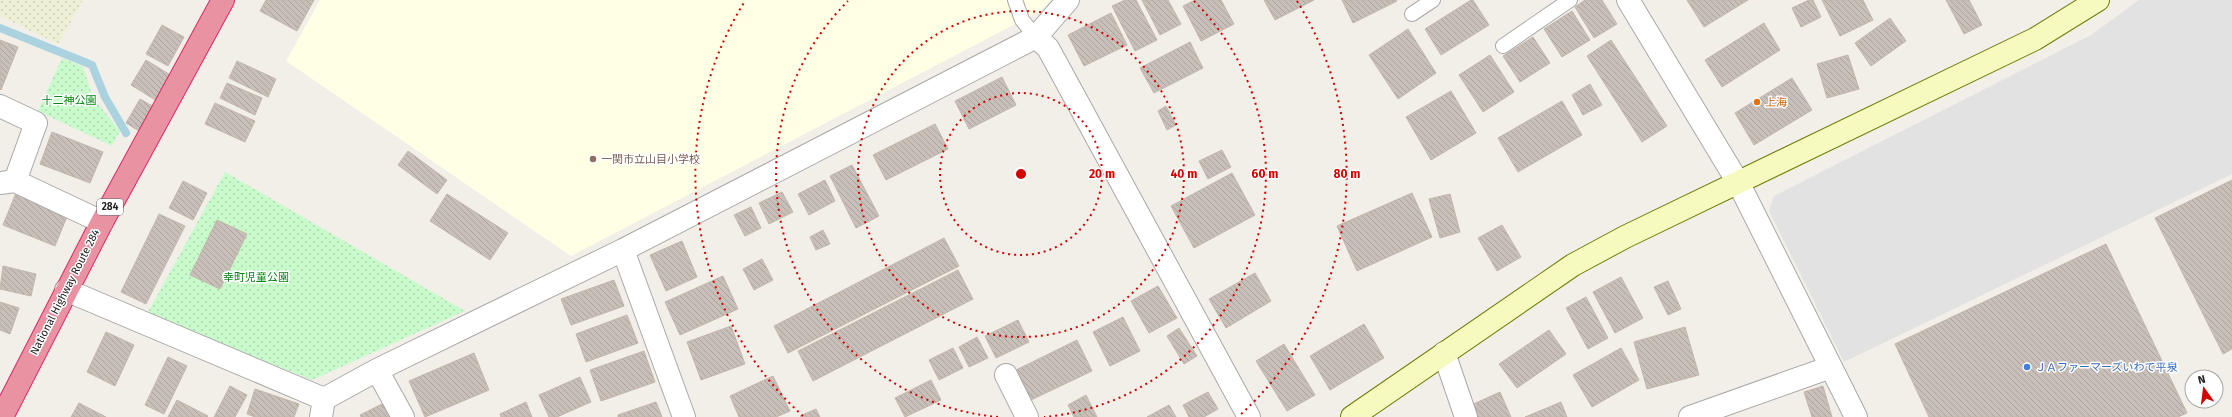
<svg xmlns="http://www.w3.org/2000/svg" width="2232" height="417" viewBox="0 0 2232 417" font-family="'Fira Sans','Noto Sans JP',sans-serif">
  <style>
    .education { fill: #ffffe5 }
    .farmland { fill: url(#farmland-dots) }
    .park { fill: url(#park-dots) }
    .parking { fill: #e2e2e2 }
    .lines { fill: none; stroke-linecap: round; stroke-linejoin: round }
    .stream { stroke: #aad3df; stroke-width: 8 }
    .building { fill: url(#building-back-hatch); stroke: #c4b6ab }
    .lane-casing { stroke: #a9a9a9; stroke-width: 16 }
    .street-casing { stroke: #a9a9a9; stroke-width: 24 }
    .secondary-casing { stroke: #707d05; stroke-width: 24 }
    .highway-casing { stroke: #dc2a67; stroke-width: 24 }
    .lane { stroke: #fff; stroke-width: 14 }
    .street { stroke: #fff; stroke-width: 22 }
    .secondary { stroke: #f7fabf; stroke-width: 22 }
    .highway { stroke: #e892a2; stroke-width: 22 }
    .ring { fill: none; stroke: #d40000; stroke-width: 2; stroke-dasharray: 2 4 }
    .food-dot { fill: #e8710a; stroke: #fff; stroke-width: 1.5 }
    .education-dot { fill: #8d6e63; stroke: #fff; stroke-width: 1.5 }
    .shop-dot { fill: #3f7fe0; stroke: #fff; stroke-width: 1.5 }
    .labels { text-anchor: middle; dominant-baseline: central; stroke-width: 3; stroke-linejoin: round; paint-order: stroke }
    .shield { fill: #fff; stroke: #646464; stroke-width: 1 }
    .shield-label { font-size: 10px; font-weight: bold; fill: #222 }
    .park-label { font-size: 11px; fill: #0c8416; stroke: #fff }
    .food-label { font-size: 11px; fill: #c56008; stroke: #fff; text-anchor: start }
    .education-label { font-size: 11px; fill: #785e54; stroke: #fff; text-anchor: start }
    .street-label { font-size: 11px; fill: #222; stroke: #fff }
    .shop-label { font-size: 11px; fill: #366cbe; stroke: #fff; text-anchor: start }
    .centre { fill: #d40000; stroke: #fff; stroke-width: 2 }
    .ring-label { font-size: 12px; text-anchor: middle; font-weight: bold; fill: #d40000; stroke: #fff; stroke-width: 3; stroke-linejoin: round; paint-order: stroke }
  </style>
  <defs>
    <pattern id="farmland-dots" width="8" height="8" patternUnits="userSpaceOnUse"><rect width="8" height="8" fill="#eef0d5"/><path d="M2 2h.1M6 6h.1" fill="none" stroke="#ccceb7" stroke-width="1.8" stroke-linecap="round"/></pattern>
    <pattern id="park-dots" width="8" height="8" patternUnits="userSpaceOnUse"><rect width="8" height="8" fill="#c8facc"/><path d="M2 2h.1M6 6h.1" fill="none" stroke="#acd6af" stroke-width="1.8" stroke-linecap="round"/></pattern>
    <pattern id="building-back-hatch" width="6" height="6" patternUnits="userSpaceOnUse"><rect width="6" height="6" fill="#c7bfb8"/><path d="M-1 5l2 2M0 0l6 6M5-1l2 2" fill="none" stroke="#aba49e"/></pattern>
  </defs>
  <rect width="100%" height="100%" fill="#f2efe9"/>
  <!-- education -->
  <path class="education" d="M 320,0 L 1050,0 L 1040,11 L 571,256 L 286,61 Z"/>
  <!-- farmland -->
  <path class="farmland" d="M 0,0 L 83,0 L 58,44 L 0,16 Z"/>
  <!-- park -->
  <path class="park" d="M 62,58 L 83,67 L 93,98 L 120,131 L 112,146 L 38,111 Z
    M 225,172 L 465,311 L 312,380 L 147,314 Z"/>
  <!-- parking -->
  <path class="parking" d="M 2139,0 L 2232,0 L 2232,174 L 1844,362 L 1769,211 L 1774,196 L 2091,35 Z"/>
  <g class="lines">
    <!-- stream -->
    <path class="stream" d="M 0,28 L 92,65 L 105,97 L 126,133"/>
  </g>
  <!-- building -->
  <path class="building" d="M 266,0 L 314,0 L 297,31 L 260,11 Z
    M 1125,0 L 1136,0 L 1157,40 L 1135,51 L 1112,6 Z
    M 1142,0 L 1168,0 L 1181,24 L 1160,35 Z
    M 1195,0 L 1221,0 L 1234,24 L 1201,41 L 1183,6 Z
    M 1264,0 L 1314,0 L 1275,20 Z
    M 1342,0 L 1396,0 L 1397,1 L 1353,23 Z
    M 1471,0 L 1473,0 L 1489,25 L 1441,55 L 1425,29 Z
    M 1585,0 L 1602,0 L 1617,24 L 1594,38 L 1575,7 Z
    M 1687,0 L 1748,0 L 1704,27 Z
    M 1809,0 L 1813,0 L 1821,17 L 1801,27 L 1792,8 Z
    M 1822,0 L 1863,0 L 1873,20 L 1840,36 Z
    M 1946,0 L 1969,0 L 1982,25 L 1964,34 Z
    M 1572,11 L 1590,40 L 1562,57 L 1544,29 Z
    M 1111,13 L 1127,45 L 1084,66 L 1068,35 Z
    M 1890,18 L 1906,41 L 1871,66 L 1855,43 Z
    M 1764,23 L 1780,50 L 1722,87 L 1705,60 Z
    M 162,25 L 184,37 L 168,66 L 146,54 Z
    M 1408,29 L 1436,73 L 1398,99 L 1369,55 Z
    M 1533,37 L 1550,63 L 1520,82 L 1503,56 Z
    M 0,40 L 18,47 L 1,90 L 0,89 Z
    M 1611,40 L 1667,126 L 1642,142 L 1587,56 Z
    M 1190,42 L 1203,68 L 1154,93 L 1140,68 Z
    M 1490,55 L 1514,92 L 1483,112 L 1459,75 Z
    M 1848,55 L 1859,89 L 1827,98 L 1817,64 Z
    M 146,60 L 172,76 L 157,101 L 131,85 Z
    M 237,61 L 276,79 L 268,97 L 229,78 Z
    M 1002,77 L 1016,105 L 969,129 L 955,101 Z
    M 1792,78 L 1812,110 L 1754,145 L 1735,113 Z
    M 227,83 L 262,98 L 255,115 L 220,98 Z
    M 1590,84 L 1602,105 L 1583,115 L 1572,95 Z
    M 1451,91 L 1476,133 L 1431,160 L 1406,117 Z
    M 140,99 L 154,107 L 139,131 L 126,123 Z
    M 1562,101 L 1582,135 L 1518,172 L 1498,138 Z
    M 215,103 L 255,121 L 245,142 L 205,124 Z
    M 1166,106 L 1176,125 L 1167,130 L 1158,111 Z
    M 935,124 L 948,149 L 886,180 L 873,155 Z
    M 52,132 L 103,152 L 90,183 L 40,164 Z
    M 1222,150 L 1231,167 L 1208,179 L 1199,161 Z
    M 408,151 L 447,180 L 437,194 L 398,165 Z
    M 852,165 L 879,216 L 856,228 L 830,176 Z
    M 1232,173 L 1255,215 L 1194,248 L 1171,206 Z
    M 825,180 L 835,201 L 809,215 L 798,194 Z
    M 2232,180 L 2232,349 L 2223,354 L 2155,218 Z
    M 183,181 L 207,193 L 193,220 L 169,208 Z
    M 782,192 L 793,212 L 769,224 L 759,203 Z
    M 16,193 L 68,214 L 55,246 L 3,225 Z
    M 1412,193 L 1432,237 L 1357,271 L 1337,226 Z
    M 447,194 L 508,233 L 490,260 L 430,221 Z
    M 1450,194 L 1460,232 L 1440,238 L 1429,199 Z
    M 751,207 L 761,228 L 745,236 L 734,215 Z
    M 159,214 L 185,226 L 146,304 L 121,292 Z
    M 217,220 L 247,234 L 220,289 L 190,275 Z
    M 1502,225 L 1521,257 L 1497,271 L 1478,238 Z
    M 823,230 L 830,244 L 816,250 L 810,237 Z
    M 944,238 L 959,266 L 788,353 L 774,326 Z
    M 682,241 L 697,277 L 666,291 L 650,255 Z
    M 2106,244 L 2187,413 L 2178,417 L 1929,417 L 1895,344 Z
    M 762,259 L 773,280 L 754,290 L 743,269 Z
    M 3,266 L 36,274 L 31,296 L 0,289 Z
    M 958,270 L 973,299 L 813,381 L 798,351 Z
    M 1255,273 L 1271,301 L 1226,328 L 1209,299 Z
    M 723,276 L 738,309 L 680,335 L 665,302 Z
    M 1621,277 L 1643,318 L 1615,333 L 1593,292 Z
    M 614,280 L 624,306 L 571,325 L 561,299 Z
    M 1668,281 L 1681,309 L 1668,315 L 1654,287 Z
    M 1158,286 L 1177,318 L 1149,333 L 1131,301 Z
    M 1586,297 L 1608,338 L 1588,349 L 1566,308 Z
    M 0,302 L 19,308 L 10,334 L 0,330 Z
    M 627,315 L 638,343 L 586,362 L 576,334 Z
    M 1123,317 L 1140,351 L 1110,366 L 1093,332 Z
    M 1018,320 L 1029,342 L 996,358 L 985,336 Z
    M 1364,324 L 1384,358 L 1330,390 L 1310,356 Z
    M 731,326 L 745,364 L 701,380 L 687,342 Z
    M 1685,327 L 1699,375 L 1647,389 L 1634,342 Z
    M 1179,328 L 1197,356 L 1184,364 L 1167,336 Z
    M 1549,330 L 1566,354 L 1517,388 L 1499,364 Z
    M 106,332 L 134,345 L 115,386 L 87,372 Z
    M 977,337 L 988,358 L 969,367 L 959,347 Z
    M 1077,340 L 1092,371 L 1031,400 L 1016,370 Z
    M 1284,344 L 1315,395 L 1287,411 L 1256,361 Z
    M 953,348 L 963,368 L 939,380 L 929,360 Z
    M 1621,348 L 1639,380 L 1592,407 L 1573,375 Z
    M 644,351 L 655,382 L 601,401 L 590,370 Z
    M 474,353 L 489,390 L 425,417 L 409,381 Z
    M 168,357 L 187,366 L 164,414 L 145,405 Z
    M 773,376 L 790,411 L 776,417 L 739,417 L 730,396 Z
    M 580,377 L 591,402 L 557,417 L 549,417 L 539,395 Z
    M 931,380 L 941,400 L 905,417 L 895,398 Z
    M 230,386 L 247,395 L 235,417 L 214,417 Z
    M 1823,386 L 1832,417 L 1812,417 L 1804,392 Z
    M 255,389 L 299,404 L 294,417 L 255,417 L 247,414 Z
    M 1208,392 L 1218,409 L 1204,417 L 1189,417 L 1183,405 Z
    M 1500,392 L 1511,417 L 1474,417 L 1469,406 Z
    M 1086,395 L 1097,417 L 1074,417 L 1068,405 Z
    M 177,400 L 208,416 L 207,417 L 168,417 Z
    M 526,402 L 532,417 L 501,417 L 500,414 Z
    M 656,402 L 662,417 L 618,417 L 618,415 Z
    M 1561,402 L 1567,417 L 1525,417 Z
    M 79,403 L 106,417 L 71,417 Z
    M 384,403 L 390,417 L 361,417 L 360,415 Z
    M 1169,405 L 1176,417 L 1147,417 Z
    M 816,409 L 820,417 L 801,417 L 800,416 Z"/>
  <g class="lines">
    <defs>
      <path id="lane" d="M 1015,0 L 1022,20 L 1036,37
        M 1412,14 L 1433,0
        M 1503,46 L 1570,0"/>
      <path id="street" d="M 1628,0 L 1739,184 L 1856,417
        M 1036,37 L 1048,48 L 1249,417
        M 0,106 L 36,123 L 15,181
        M 0,183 L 15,181 L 102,222
        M 623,250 L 684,417
        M 66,290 L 324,399 L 377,370 L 623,250 L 1036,37 L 1068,0
        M 1444,353 L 1466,417
        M 377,370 L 403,417
        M 1006,375 L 1027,417
        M 321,417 L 324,399
        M 1690,417 L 1831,367"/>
      <path id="secondary" d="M 1352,417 L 1573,265 L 1625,237 L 2035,39 L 2098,0"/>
      <path id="highway" d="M 2,417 L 102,222 L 223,0"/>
    </defs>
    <!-- lane casing -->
    <use href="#lane" class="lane-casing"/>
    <!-- street casing -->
    <use href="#street" class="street-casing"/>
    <!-- secondary casing -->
    <use href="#secondary" class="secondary-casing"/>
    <!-- highway casing -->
    <use href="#highway" class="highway-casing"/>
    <!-- lane -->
    <use href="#lane" class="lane"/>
    <!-- street -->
    <use href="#street" class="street"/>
    <!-- secondary -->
    <use href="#secondary" class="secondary"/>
    <!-- highway -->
    <use href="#highway" class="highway"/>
  </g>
  <!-- distance rings -->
  <g class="ring">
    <circle cx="1021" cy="174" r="81"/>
    <circle cx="1021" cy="174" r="163"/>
    <path d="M998 417A244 244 0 0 1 848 1M1194 1A244 244 0 0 1 1044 417"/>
    <path d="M803 416A326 326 0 0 1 745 1M1297 1A326 326 0 0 1 1239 416"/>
  </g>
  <!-- markers -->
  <circle class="food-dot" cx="1757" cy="102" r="4"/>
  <circle class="education-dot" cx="593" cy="159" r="4"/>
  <circle class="shop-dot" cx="2027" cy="367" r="4"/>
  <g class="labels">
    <!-- shield labels -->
    <rect class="shield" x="97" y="199" width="26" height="16" rx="3"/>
    <g class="shield-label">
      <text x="110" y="207">284</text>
    </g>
    <!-- park labels -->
    <g class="park-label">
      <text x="69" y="100">十二神公園</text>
      <text x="256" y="277">幸町児童公園</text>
    </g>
    <!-- food labels -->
    <g class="food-label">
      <text x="1765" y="102">上海</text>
    </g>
    <!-- education labels -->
    <g class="education-label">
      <text x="601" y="159">一関市立山目小学校</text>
    </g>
    <!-- street labels -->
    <g class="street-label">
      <text transform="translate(65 292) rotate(-63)">National Highway Route 284</text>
    </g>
    <!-- shop labels -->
    <g class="shop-label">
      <text x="2035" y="367">ＪＡファーマーズいわて平泉</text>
    </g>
  </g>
  <circle cx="1021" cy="174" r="6" class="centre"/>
  <g class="ring-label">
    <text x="1102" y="178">20 m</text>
    <text x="1184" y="178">40 m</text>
    <text x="1265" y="178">60 m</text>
    <text x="1347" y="178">80 m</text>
  </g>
  <!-- north arrow -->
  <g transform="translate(2204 389) rotate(346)"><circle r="19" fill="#ffffff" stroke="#a7a7a7"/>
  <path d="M0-3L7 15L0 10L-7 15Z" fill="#d40000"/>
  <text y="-6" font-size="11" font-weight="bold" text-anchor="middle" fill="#222222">N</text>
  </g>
</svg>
